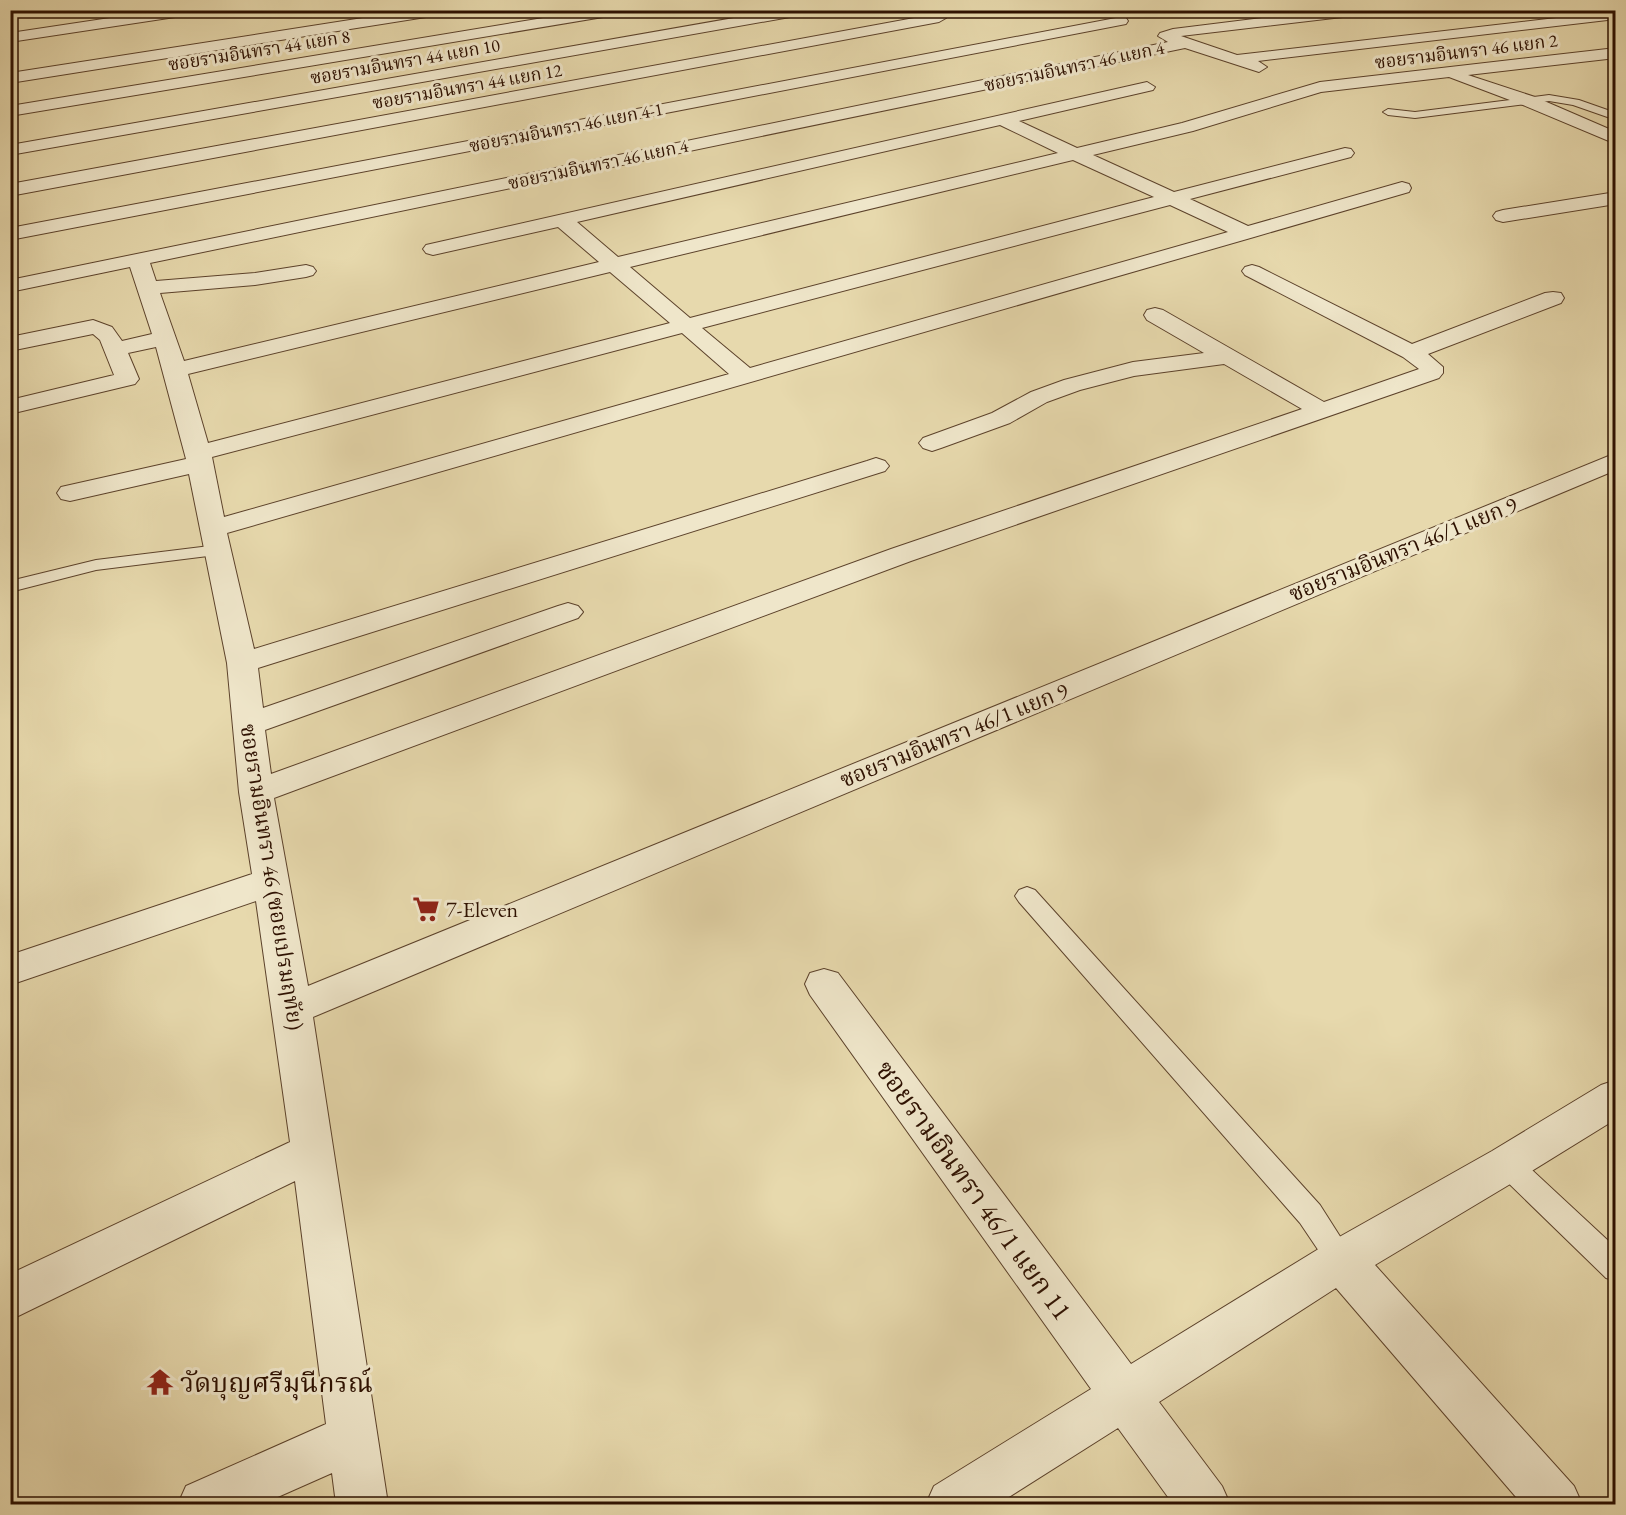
<svg xmlns="http://www.w3.org/2000/svg" width="1626" height="1515" viewBox="0 0 1626 1515" font-family="'EB Garamond','Noto Serif Thai',serif">
  <style>
    .lines { fill: none; stroke-linecap: round; stroke-linejoin: round }
    .lane-casing { stroke: #5c422b; stroke-width: 2 }
    .street-casing { stroke: #5c422b; stroke-width: 2 }
    .lane { fill: #efe6ca; fill-rule: evenodd }
    .street { fill: #efe6ca; fill-rule: evenodd }
    .labels { text-anchor: middle; dominant-baseline: central; stroke-width: 6; stroke-linejoin: round; paint-order: stroke }
    .far-street-label { font-size: 18px; fill: #2d1000; stroke: #efe6ca }
    .street-label { font-size: 22px; fill: #2d1000; stroke: #efe6ca }
    .poi-label { font-size: 22px; fill: #2d1000; stroke: #efe6ca; text-anchor: start }
    .near-street-label { font-size: 27px; fill: #2d1000; stroke: #efe6ca }
    .near-poi-label { font-size: 27px; fill: #2d1000; stroke: #efe6ca; text-anchor: start }
  </style>
  <rect width="100%" height="100%" fill="#e7d9ad"/>
  <filter id="stains"><feTurbulence type="fractalNoise" baseFrequency=".00333" numOctaves="4"/><feColorMatrix values="0 0 0 0 .2 0 0 0 0 .09 0 0 0 0 .02 0 0 0 .5 -.17"/></filter>
  <radialGradient id="worn" r=".72"><stop offset=".6" stop-color="#630" stop-opacity="0"/><stop offset="1" stop-color="#630" stop-opacity=".3"/></radialGradient>
  <g class="lines">
    <defs>
      <path id="lane" d="M 1549,95 L 1579,100 L 1616,113 L 1616,120 L 1573,105 L 1549,101 L 1415,118 L 1388,115 L 1383,112 L 1388,109 L 1415,112 Z
        M 218,545 L 224,546 L 227,550 L 224,554 L 96,570 L 10,592 L 10,581 L 96,560 Z
        M 1027,887 L 1035,890 L 1320,1205 L 1355,1260 L 1351,1269 L 1341,1273 L 1331,1269 L 1300,1223 L 1019,902 L 1015,896 L 1019,890 Z
        M 1507,1152 L 1517,1156 L 1616,1248 L 1616,1281 L 1606,1278 L 1497,1172 L 1493,1164 L 1497,1156 Z"/>
      <path id="street" d="M 163,10 L 202,10 L 195,14 L 10,42 L 10,33 Z
        M 414,10 L 452,10 L 445,14 L 10,83 L 10,73 Z
        M 592,10 L 628,10 L 621,14 L 10,116 L 10,106 Z
        M 779,10 L 814,10 L 807,14 L 10,155 L 10,145 Z
        M 917,10 L 936,10 L 946,18 L 939,22 L 10,196 L 10,184 L 925,16 Z
        M 1327,10 L 1375,10 L 1368,14 L 1181,36 L 1237,55 L 1616,11 L 1616,19 L 1258,61 L 1267,67 L 1259,72 L 1185,48 L 150,263 L 156,281 L 255,273 L 306,265 L 313,267 L 316,271 L 313,275 L 306,277 L 255,285 L 160,293 L 184,361 L 599,262 L 558,227 L 433,255 L 426,253 L 423,249 L 426,245 L 1147,82 L 1155,87 L 1153,90 L 1019,121 L 1077,148 L 1182,123 L 1320,82 L 1616,48 L 1616,58 L 1468,75 L 1535,97 L 1616,132 L 1616,144 L 1523,105 L 1449,77 L 1321,92 L 1193,131 L 1093,155 L 1174,192 L 1345,148 L 1351,149 L 1354,153 L 1351,157 L 1190,199 L 1248,226 L 1402,182 L 1409,184 L 1411,188 L 1409,192 L 1254,237 L 227,533 L 254,649 L 867,461 L 876,458 L 885,461 L 889,466 L 885,471 L 258,668 L 263,708 L 558,606 L 568,603 L 578,606 L 583,612 L 578,618 L 265,730 L 271,774 L 891,549 L 1302,409 L 1224,364 L 1134,376 L 1080,390 L 1047,402 L 1010,423 L 941,448 L 932,451 L 923,448 L 919,443 L 923,438 L 992,413 L 1031,392 L 1064,380 L 1133,362 L 1204,353 L 1147,320 L 1144,315 L 1147,310 L 1155,308 L 1163,310 L 1324,402 L 1419,369 L 1403,357 L 1245,275 L 1242,271 L 1245,267 L 1252,265 L 1259,267 L 1412,344 L 1545,293 L 1553,292 L 1561,293 L 1564,298 L 1561,303 L 1428,354 L 1443,367 L 1443,373 L 1439,378 L 911,561 L 274,798 L 308,986 L 1616,453 L 1616,470 L 313,1017 L 388,1504 L 336,1504 L 332,1473 L 262,1504 L 178,1504 L 186,1486 L 326,1424 L 295,1181 L 10,1320 L 10,1274 L 290,1142 L 256,901 L 10,985 L 10,955 L 252,874 L 239,792 L 227,663 L 189,474 L 70,501 L 61,499 L 57,493 L 61,487 L 186,459 L 156,347 L 128,353 L 139,379 L 135,384 L 10,414 L 10,400 L 114,375 L 100,340 L 93,334 L 10,351 L 10,337 L 93,320 L 112,327 L 122,341 L 152,334 L 130,267 L 10,292 L 10,280 L 1168,42 L 1158,36 L 1160,33 L 1173,29 ZM 1000,125 L 1058,153 L 618,257 L 577,222 ZM 1073,160 L 1154,197 L 690,318 L 630,267 ZM 1170,205 L 1228,232 L 750,368 L 702,328 ZM 610,272 L 670,323 L 208,443 L 188,374 ZM 682,333 L 729,374 L 224,517 L 212,457 Z
        M 1121,17 L 1126,18 L 1128,21 L 1126,24 L 10,240 L 10,228 Z
        M 1616,192 L 1616,204 L 1503,222 L 1496,220 L 1493,216 L 1496,212 L 1503,210 Z
        M 824,969 L 838,973 L 1131,1364 L 1325,1245 L 1492,1151 L 1601,1085 L 1616,1080 L 1616,1119 L 1522,1177 L 1375,1265 L 1574,1486 L 1582,1504 L 1522,1504 L 1336,1288 L 1159,1402 L 1222,1486 L 1230,1504 L 1173,1504 L 1118,1428 L 998,1504 L 926,1504 L 934,1486 L 1091,1389 L 810,995 L 805,984 L 810,973 Z"/>
    </defs>
    <!-- lane casing -->
    <use href="#lane" class="lane-casing"/>
    <!-- street casing -->
    <use href="#street" class="street-casing"/>
    <!-- lane -->
    <use href="#lane" class="lane"/>
    <!-- street -->
    <use href="#street" class="street"/>
  </g>
  <!-- icons -->
  <defs>
    <symbol id="supermarket-bare" viewBox="-9 -9 18 18"><path d="M-6-5.5h2.5l.6 2H6L4.5 2H-2.5L-4.4-4H-6ZM-1.5 3.2a1.3 1.3 0 1 0 .1 0ZM3 3.2a1.3 1.3 0 1 0 .1 0Z" fill="#8f2418" stroke="#efe6ca" stroke-width="2.5" paint-order="stroke"/></symbol>
    <symbol id="temple-bare" viewBox="-9 -9 18 18"><path d="M0-6L5-2H3V0L6.5 2.5H4V6H1.5V3h-3V6H-4V2.5H-6.5L-3 0V-2H-5Z" fill="#8f2418" stroke="#efe6ca" stroke-width="2.5" paint-order="stroke"/></symbol>
  </defs>
  <g fill-rule="evenodd">
    <use href="#supermarket-bare" x="407" y="890" width="38" height="38"/>
    <use href="#temple-bare" x="141" y="1363" width="38" height="38"/>
  </g>
  <g class="labels">
    <!-- far-street labels -->
    <g class="far-street-label">
      <text transform="translate(259 50) rotate(-9)">ซอยรามอินทรา 44 แยก 8</text>
      <text transform="translate(1466 51) rotate(-7)">ซอยรามอินทรา 46 แยก 2</text>
      <text transform="translate(405 61) rotate(-10)">ซอยรามอินทรา 44 แยก 10</text>
      <text transform="translate(1074 66) rotate(-12)">ซอยรามอินทรา 46 แยก 4</text>
      <text transform="translate(467 86) rotate(-10)">ซอยรามอินทรา 44 แยก 12</text>
      <text transform="translate(566 127) rotate(-11)">ซอยรามอินทรา 46 แยก 4-1</text>
      <text transform="translate(598 164) rotate(-12)">ซอยรามอินทรา 46 แยก 4</text>
    </g>
    <!-- street labels -->
    <g class="street-label">
      <text transform="translate(1403 549) rotate(-22)">ซอยรามอินทรา 46/1 แยก 9</text>
      <text transform="translate(954 735) rotate(-22)">ซอยรามอินทรา 46/1 แยก 9</text>
      <text transform="translate(272 877) rotate(81)">ซอยรามอินทรา 46 (ซอยเปรมฤทัย)</text>
    </g>
    <!-- poi labels -->
    <g class="poi-label">
      <text x="446" y="909">7-Eleven</text>
    </g>
    <!-- near-street labels -->
    <g class="near-street-label">
      <text transform="translate(974 1190) rotate(54)">ซอยรามอินทรา 46/1 แยก 11</text>
    </g>
    <!-- near-poi labels -->
    <g class="near-poi-label">
      <text x="180" y="1382">วัดบุญศรีมุนีกรณ์</text>
    </g>
  </g>
  <!-- margin -->
  <rect width="1626" height="1515" fill="none" stroke="#e7d9ad" stroke-width="36"/>
  <rect x="12" y="12" width="1602" height="1491" fill="none" stroke="#2d1000" stroke-width="3"/>
  <rect x="18" y="18" width="1590" height="1479" fill="none" stroke="#2d1000" stroke-width="1.5"/>
  <rect width="100%" height="100%" filter="url(#stains)"/>
  <rect width="100%" height="100%" fill="url(#worn)"/>
</svg>
